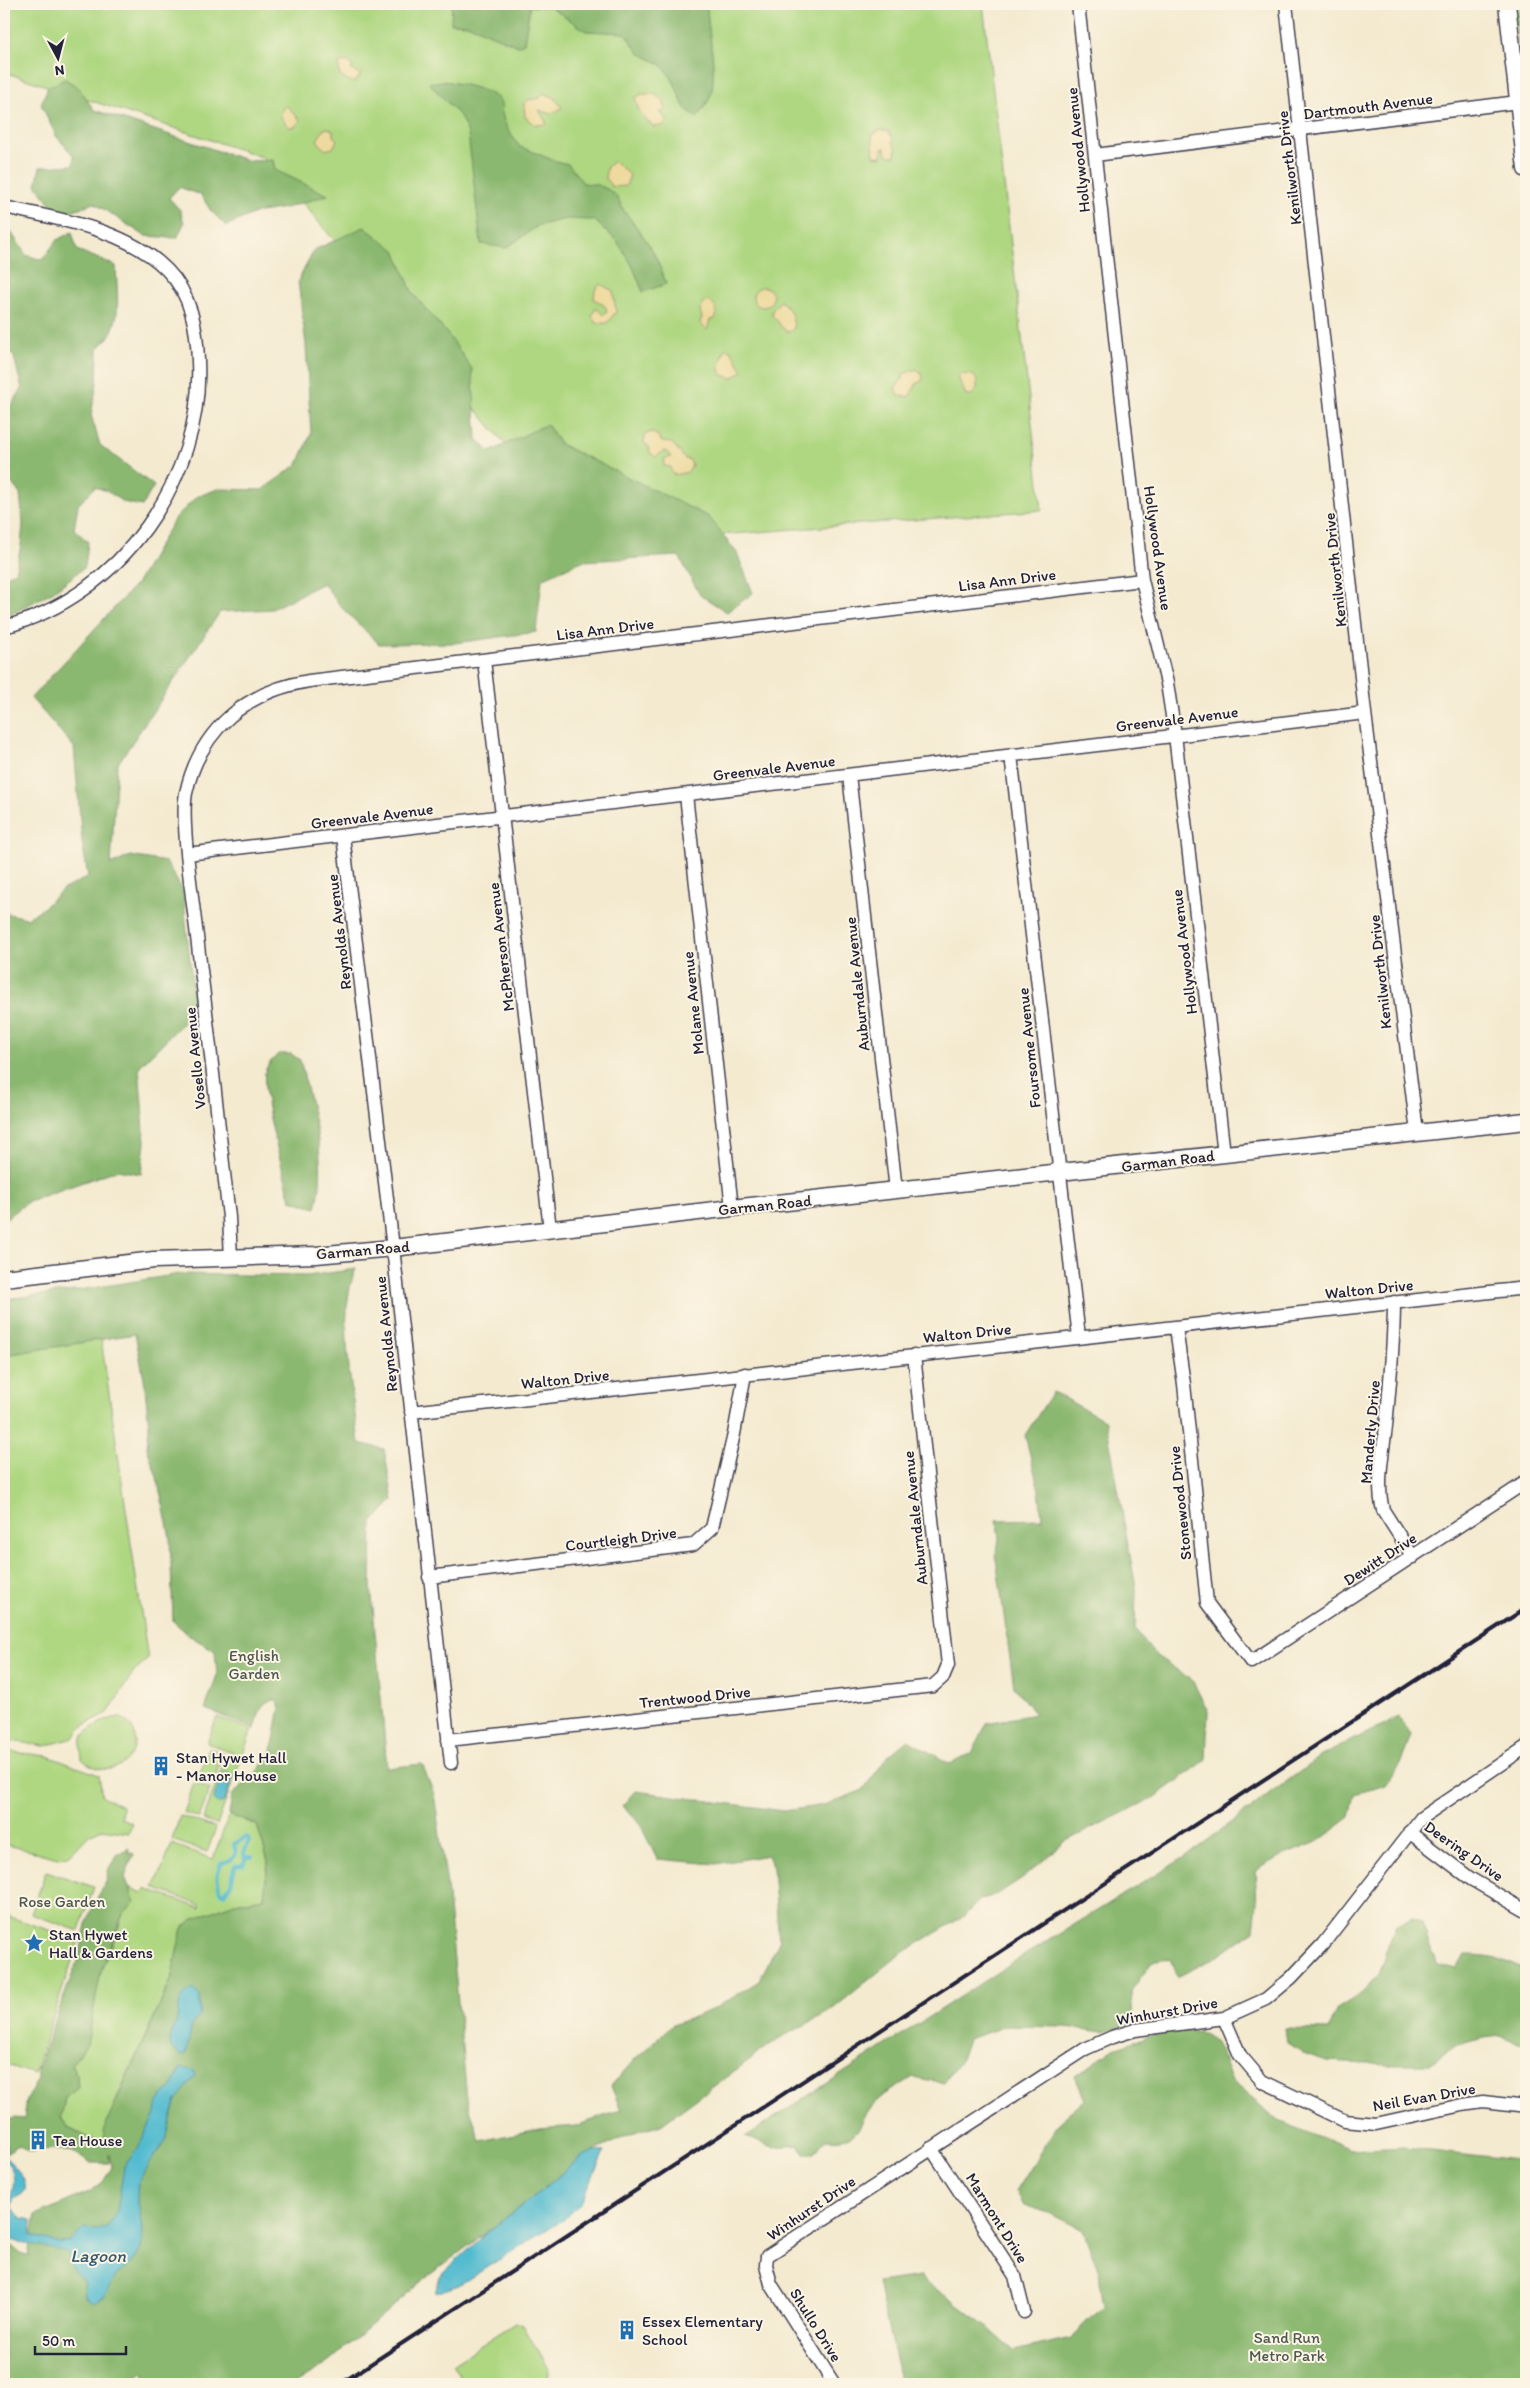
<svg xmlns="http://www.w3.org/2000/svg" width="1530" height="2388" viewBox="0 0 1530 2388" font-family="Itim,sans-serif">
  <style>
    .green { fill: #afd781; stroke: #687c5e }
    .forest { fill: #8bb86f; stroke: #566d55 }
    .sand { fill: #eeda9e; stroke: #887e6c }
    .water { fill: #52bbcf; stroke: #3a6e85 }
    .lines { fill: none; stroke-linecap: round; stroke-linejoin: round }
    .stream { stroke: #52bbcf; stroke-width: 4 }
    .minor-casing { stroke: #424051; stroke-width: 15 }
    .tertiary-casing { stroke: #424051; stroke-width: 19 }
    .minor { stroke: #fff; stroke-width: 12 }
    .tertiary { stroke: #fff; stroke-width: 16 }
    .rail { stroke: #22223b; stroke-width: 4 }
    .labels { text-anchor: middle; dominant-baseline: central; stroke-width: 4; stroke-linejoin: round; paint-order: stroke }
    .street-label { font-size: 16px; fill: #22223b; stroke: #fcf5e5 }
    .park-label { font-size: 16px; fill: #4c5850; stroke: #fcf5e5 }
    .poi-label { font-size: 16px; fill: #22223b; stroke: #fcf5e5; text-anchor: start }
    .water-label { font-size: 18px; font-style: italic; fill: #33586f; stroke: #fcf5e5 }
  </style>
  <rect width="100%" height="100%" fill="#fcf5e5"/>
  <filter id="ink" filterUnits="userSpaceOnUse"><feTurbulence type="fractalNoise" baseFrequency=".02" numOctaves="2"/><feDisplacementMap in="SourceGraphic" scale="10" xChannelSelector="R" yChannelSelector="G"/><feConvolveMatrix kernelMatrix="1 2 1 2 8 2 1 2 1" color-interpolation-filters="sRGB"/></filter>
  <filter id="wash" filterUnits="userSpaceOnUse"><feTurbulence type="fractalNoise" baseFrequency=".0096" numOctaves="4" result="noise"/><feDisplacementMap in="SourceGraphic" scale="20" xChannelSelector="R" yChannelSelector="G"/><feGaussianBlur stdDeviation="1.12" result="paint"/><feColorMatrix in="noise" values="0 0 0 0 0 0 0 0 0 0 0 0 0 0 0 0 0 1.4 0 .05"/><feComposite in="paint" operator="in"/></filter>
  <g filter="url(#wash)">
    <rect width="100%" height="100%" fill="#f4ead0"/>
    <!-- green -->
    <path class="green" d="M 4,4 L 983,4 L 1042,510 L 590,545 L 265,158 L 4,72 Z
      M 1514,4 L 1523,4 L 1526,29 L 1526,87 L 1524,87 Z
      M 101,1339 L 148,1659 L 134,1671 L 108,1713 L 84,1725 L 73,1738 L 45,1746 L 4,1740 L 4,1355 Z
      M 119,1717 C 158,1734 120,1793 82,1759 C 82,1754 80,1748 81,1743 C 83,1728 106,1719 119,1717 Z
      M 217,1717 L 252,1730 L 242,1756 L 207,1743 Z
      M 209,1748 L 223,1753 L 213,1783 L 198,1778 Z
      M 5,1751 L 47,1756 L 99,1775 L 102,1796 L 122,1806 L 121,1818 L 132,1823 L 129,1833 L 102,1829 L 89,1835 L 70,1855 L 58,1858 L 4,1844 Z
      M 227,1754 L 241,1759 L 217,1825 L 203,1820 Z
      M 194,1783 L 210,1789 L 199,1818 L 184,1813 Z
      M 229,1815 L 257,1825 L 268,1861 L 264,1898 L 235,1903 L 195,1918 L 182,1928 L 171,1980 L 118,2095 L 107,2146 L 68,2128 L 61,2117 L 65,2098 L 77,2075 L 71,2065 L 90,2030 L 100,1971 L 117,1934 L 129,1887 L 142,1893 L 145,1889 L 200,1908 L 200,1905 L 154,1888 L 172,1844 L 213,1859 Z
      M 180,1816 L 216,1828 L 207,1852 L 172,1840 Z
      M 46,1871 L 94,1887 L 79,1931 L 31,1914 Z
      M 4,1915 L 79,1940 L 34,2074 L 4,2064 Z
      M 515,2323 L 523,2325 L 549,2371 L 548,2384 L 465,2384 L 452,2364 Z"/>
    <!-- forest -->
    <path class="forest" d="M 452,4 L 707,4 C 707,31 718,67 711,94 C 709,102 701,111 697,118 L 684,107 L 673,80 L 662,65 L 639,53 L 625,33 L 586,31 L 551,7 L 530,6 L 524,43 L 518,46 L 467,24 L 451,23 Z
      M 65,79 L 78,87 L 94,110 L 249,161 L 273,160 L 275,170 L 328,195 L 285,208 L 255,213 L 226,226 L 211,211 L 201,195 L 179,187 L 169,198 L 180,210 L 184,223 L 177,238 L 145,236 L 94,203 L 59,215 L 36,185 L 40,167 L 73,165 L 74,156 L 56,136 L 41,104 L 48,87 Z
      M 442,81 C 454,82 494,90 500,101 C 502,105 501,109 502,113 C 504,125 512,137 520,147 C 537,152 550,161 568,164 L 583,183 C 595,184 606,186 615,195 C 619,199 621,206 624,211 C 644,236 657,253 666,284 L 643,292 L 632,265 L 617,241 L 594,220 L 566,219 L 539,225 L 506,248 L 481,244 L 468,133 L 460,116 L 429,83 Z
      M 4,221 L 26,255 L 42,260 L 57,240 L 72,232 L 77,250 L 116,266 C 117,296 124,328 98,348 L 97,383 L 91,415 L 100,445 L 154,486 L 142,506 L 123,502 L 107,491 L 95,487 L 78,505 L 74,529 L 88,542 L 85,567 L 54,591 L 4,618 L 4,577 L 15,572 L 21,546 L 23,523 L 20,494 L 4,473 L 4,416 L 22,389 L 14,357 L 4,342 Z
      M 364,227 L 395,250 L 413,294 L 450,337 L 472,369 L 477,439 L 490,452 L 547,424 L 560,444 L 709,517 L 737,553 L 753,593 L 727,612 L 700,595 L 679,556 L 582,561 L 542,579 L 536,632 L 455,643 L 379,644 L 342,608 L 323,583 L 272,609 L 220,612 L 117,765 L 111,865 L 130,856 L 166,862 L 183,891 L 194,1003 L 181,1025 L 139,1067 L 145,1143 L 141,1174 L 117,1170 L 29,1201 L 4,1220 L 4,913 L 27,918 L 43,908 L 62,890 L 88,877 L 82,841 L 74,747 L 31,698 L 137,583 L 175,518 L 196,497 L 218,489 L 262,490 L 298,464 L 311,434 L 306,345 L 298,281 L 314,250 Z
      M 278,1054 L 291,1054 L 300,1060 C 311,1105 329,1163 316,1208 L 291,1200 C 285,1176 258,1088 266,1069 C 268,1064 274,1058 278,1054 Z
      M 356,1269 C 336,1311 353,1396 359,1443 L 384,1449 L 393,1500 L 372,1523 L 371,1584 L 387,1768 L 422,1764 L 434,1794 L 447,1885 L 467,2099 L 480,2141 L 539,2129 L 576,2126 L 621,2110 L 611,2086 L 635,2059 L 673,2025 L 716,2008 L 759,1981 L 779,1942 L 773,1868 L 768,1855 L 716,1864 L 657,1859 L 639,1822 L 622,1806 L 635,1791 L 784,1811 L 825,1805 L 863,1790 L 888,1756 L 908,1740 L 950,1764 L 972,1753 L 987,1723 L 1035,1714 L 1014,1687 L 996,1558 L 999,1539 L 997,1520 L 1042,1519 L 1039,1490 L 1025,1435 L 1053,1392 L 1106,1421 L 1136,1589 L 1135,1629 L 1155,1655 L 1192,1680 L 1208,1711 L 1206,1760 L 1157,1796 L 1066,1841 L 1025,1876 L 998,1894 L 980,1900 L 964,1916 L 902,1953 L 829,2012 L 778,2039 L 661,2125 L 631,2134 L 581,2157 L 535,2196 L 424,2279 L 329,2362 L 294,2384 L 144,2384 L 144,2371 L 125,2384 L 4,2384 L 4,2239 L 22,2255 L 28,2255 L 36,2215 L 91,2191 L 103,2182 L 112,2167 L 109,2154 L 109,2163 L 90,2163 L 73,2152 L 50,2149 L 30,2152 L 19,2145 L 4,2154 L 4,2122 L 14,2118 L 24,2119 L 27,2099 L 38,2079 L 37,2070 L 80,1953 L 86,1925 L 94,1904 L 106,1882 L 109,1868 L 117,1855 L 129,1848 L 128,1852 L 134,1854 L 125,1877 L 135,1902 L 123,1914 L 101,1971 L 87,2045 L 71,2065 L 77,2075 L 78,2088 L 65,2098 L 61,2117 L 68,2128 L 107,2146 L 103,2131 L 171,1980 L 182,1928 L 195,1918 L 235,1903 L 264,1898 L 268,1861 L 257,1825 L 229,1815 L 232,1795 L 255,1774 L 272,1751 L 280,1707 L 277,1700 C 261,1699 258,1717 255,1729 L 205,1709 L 217,1675 L 215,1651 L 190,1636 L 173,1621 L 170,1537 L 157,1477 L 147,1448 L 149,1426 L 144,1378 L 135,1334 L 4,1355 L 4,1299 L 67,1292 L 180,1274 L 308,1276 Z
      M 1399,1717 L 1411,1734 L 1401,1763 L 1385,1785 L 1355,1794 L 1350,1817 L 1317,1842 L 1282,1856 L 1255,1871 L 1257,1903 L 1254,1930 L 1211,1960 L 1177,1977 L 1170,1958 L 1152,1962 L 1131,1991 L 1133,2018 L 1131,2024 L 1103,2032 L 1066,2027 L 1006,2026 L 968,2039 L 961,2059 L 944,2083 L 913,2077 C 902,2085 887,2091 877,2101 C 854,2121 867,2143 825,2139 L 815,2153 L 805,2153 L 799,2145 L 772,2147 L 745,2137 L 1010,1964 L 1185,1857 L 1321,1756 Z
      M 1413,1918 L 1422,1922 L 1432,1953 L 1438,1965 L 1457,1969 L 1465,1955 C 1489,1955 1506,1958 1526,1971 L 1526,2046 L 1501,2036 L 1483,2038 L 1454,2046 L 1437,2059 L 1424,2065 L 1389,2065 L 1327,2062 L 1306,2055 L 1287,2042 L 1285,2029 L 1329,2030 L 1337,2009 L 1362,1993 L 1377,1977 L 1395,1926 Z
      M 1171,2029 L 1203,2033 L 1216,2042 L 1232,2082 L 1279,2121 L 1350,2150 L 1404,2147 L 1526,2161 L 1526,2384 L 902,2384 L 899,2377 L 878,2283 L 920,2277 L 987,2327 L 1014,2351 L 1071,2338 L 1104,2306 L 1099,2272 L 1083,2230 L 1049,2213 L 1024,2205 L 1016,2191 L 1059,2122 L 1085,2100 L 1075,2076 L 1114,2048 Z"/>
    <!-- sand -->
    <path class="sand" d="M 347,61 L 352,65 L 352,70 L 360,74 L 360,77 L 354,82 L 344,79 L 339,74 L 339,64 Z
      M 543,93 L 554,97 L 562,108 L 551,114 L 539,110 L 547,124 L 536,125 L 525,117 L 524,104 L 528,100 L 540,98 Z
      M 642,94 L 654,94 L 663,100 L 666,110 L 659,113 L 667,119 L 665,125 L 654,127 C 646,122 634,106 636,97 Z
      M 287,106 L 300,120 L 295,127 L 288,127 L 281,117 L 282,109 Z
      M 329,128 L 333,131 L 333,136 L 337,140 L 333,148 L 325,150 L 317,140 L 324,129 Z
      M 880,130 L 888,131 L 893,138 L 892,141 L 896,149 L 895,156 L 888,156 L 885,148 L 882,149 L 882,157 L 874,156 L 872,135 Z
      M 614,161 L 630,175 L 626,186 L 612,187 L 605,178 L 607,167 Z
      M 600,284 L 613,291 L 616,312 L 607,323 L 596,323 L 592,316 L 596,308 L 603,315 L 607,311 L 605,306 L 594,299 L 595,290 Z
      M753 297a10 10 0 1 1 20 0a10 10 0 1 1-20 0Z
      M 709,301 L 715,307 L 717,314 L 715,319 L 710,320 L 707,330 L 700,323 L 702,317 L 700,311 L 703,303 Z
      M 780,301 C 791,308 793,316 794,328 L 789,332 C 780,329 779,320 772,316 L 772,311 Z
      M 725,349 L 731,350 L 743,371 L 732,378 L 722,375 L 719,367 Z
      M 917,369 L 923,376 L 922,381 L 917,383 L 909,397 L 899,396 L 895,388 L 903,379 L 903,374 Z
      M 963,374 L 973,375 L 977,380 L 977,389 L 971,396 L 966,396 L 958,377 Z
      M 651,432 L 657,435 L 662,442 L 672,443 L 685,459 L 690,460 L 692,466 L 688,472 L 674,475 L 671,471 L 671,467 L 664,466 L 664,459 L 671,457 L 667,452 L 664,451 L 656,457 L 650,453 L 648,445 L 644,444 L 645,435 Z"/>
    <!-- water -->
    <path class="water" d="M 226,1773 L 230,1774 L 232,1779 L 224,1802 L 217,1804 L 214,1798 L 222,1775 Z
      M 193,1989 L 200,1996 L 200,2015 L 191,2025 C 192,2035 187,2042 187,2051 L 184,2056 L 180,2055 L 171,2047 C 168,2037 173,2032 176,2023 C 180,2008 177,1996 193,1989 Z
      M 181,2067 L 195,2071 L 196,2076 L 176,2100 L 166,2140 L 150,2162 L 138,2183 L 137,2198 L 143,2227 L 141,2249 L 134,2261 L 116,2276 L 104,2297 L 94,2302 L 85,2297 L 84,2283 L 73,2269 L 67,2252 C 52,2248 11,2244 4,2235 C 4,2229 1,2215 4,2211 C 12,2198 21,2170 4,2161 L 4,2141 L 7,2145 L 5,2157 C 12,2163 28,2179 25,2190 C 23,2196 16,2196 13,2200 L 12,2207 L 21,2218 L 32,2220 L 31,2235 L 60,2243 L 70,2242 L 84,2228 L 99,2230 L 108,2226 L 113,2218 L 117,2211 L 124,2166 L 137,2150 L 155,2114 L 156,2106 L 163,2095 L 172,2088 Z
      M 594,2151 L 604,2152 L 582,2201 L 568,2216 L 459,2285 L 435,2293 L 440,2276 L 491,2229 L 535,2196 L 581,2157 Z"/>
    <g class="lines">
      <!-- stream -->
      <path class="stream" d="M 245,1862 L 244,1853 L 249,1840 L 247,1837 L 234,1844 L 236,1853 L 232,1859 L 221,1864 C 216,1873 216,1887 224,1894 L 231,1884 L 235,1866 L 243,1865 L 247,1857 L 252,1857"/>
    </g>
  </g>
  <g filter="url(#ink)">
    <g class="lines">
      <defs>
        <path id="minor" d="M 1078,4 L 1142,580 L 1167,683 L 1175,735 L 1224,1154
          M 1286,4 L 1365,713 L 1417,1132
          M 1095,155 L 1526,101
          M 4,207 C 58,219 127,229 167,270 C 191,294 197,328 198,361 C 204,479 120,597 4,627
          M 484,660 L 550,1229
          M 1011,755 L 1079,1337
          M 849,775 L 896,1190
          M 686,795 L 732,1208
          M 343,836 L 393,1248 L 451,1763
          M 187,854 L 1365,713
          M 231,1258 L 229,1217 C 219,1130 210,1042 199,954 C 195,917 189,879 186,842 C 185,825 183,809 186,793 C 200,729 247,691 309,681 L 1142,580
          M 1394,1302 C 1394,1344 1390,1384 1386,1426 C 1383,1453 1376,1484 1383,1510 L 1413,1557
          M 1176,1328 L 1184,1384 L 1207,1603 L 1251,1662 L 1526,1482
          M 411,1412 L 1526,1288
          M 429,1577 L 693,1545 L 712,1528 L 734,1434 L 745,1374
          M 448,1740 L 933,1686 L 943,1677 L 948,1665 L 914,1355
          M 1409,1832 L 1471,1879 L 1526,1911
          M 1224,2018 L 1240,2055 L 1262,2081 L 1345,2121 L 1376,2124 L 1462,2105 L 1483,2102 L 1526,2107
          M 931,2148 L 1015,2276 L 1024,2312
          M 834,2384 L 771,2284 L 766,2265 L 767,2256 L 1085,2049 L 1112,2037 L 1135,2030 L 1224,2018 L 1266,1999 L 1291,1978 L 1323,1944 L 1421,1818 L 1526,1747"/>
        <path id="tertiary" d="M 1507,4 L 1526,169
          M 4,1278 L 154,1260 L 316,1255 L 393,1248 L 732,1208 L 1526,1121"/>
      </defs>
      <!-- minor casing -->
      <use href="#minor" class="minor-casing"/>
      <!-- tertiary casing -->
      <use href="#tertiary" class="tertiary-casing"/>
      <!-- minor -->
      <use href="#minor" class="minor"/>
      <!-- tertiary -->
      <use href="#tertiary" class="tertiary"/>
      <!-- rail -->
      <path class="rail" d="M 340,2384 L 1526,1608"/>
    </g>
  </g>
  <!-- icons -->
  <defs>
    <symbol id="building-bare" viewBox="-9 -9 18 18"><path d="M-4-6H4V6H1V3H-1V6H-4ZM-2.5-4.3h1.7v1.8h-1.7ZM.8-4.3h1.7v1.8H.8ZM-2.5-1h1.7V.8h-1.7ZM.8-1h1.7V.8H.8Z" fill="#1f6fb2" stroke="#fcf5e5" stroke-width="2.5" paint-order="stroke"/></symbol>
    <symbol id="sight-bare" viewBox="-9 -9 18 18"><path d="M0-6L1.8-2.2L6-1.7L2.9 1.2L3.7 5.4L0 3.3L-3.7 5.4L-2.9 1.2L-6-1.7L-1.8-2.2Z" fill="#1f6fb2" stroke="#fcf5e5" stroke-width="2.5" paint-order="stroke"/></symbol>
  </defs>
  <g fill-rule="evenodd">
    <use href="#building-bare" x="147" y="1752" width="28" height="28"/>
    <use href="#sight-bare" x="20" y="1929" width="28" height="28"/>
    <use href="#building-bare" x="24" y="2126" width="28" height="28"/>
    <use href="#building-bare" x="613" y="2316" width="28" height="28"/>
  </g>
  <g class="labels">
    <!-- street labels -->
    <g class="street-label">
      <text transform="translate(1368 106) rotate(-7)">Dartmouth Avenue</text>
      <text transform="translate(1078 150) rotate(-96)">Hollywood Avenue</text>
      <text transform="translate(1289 168) rotate(-97)">Kenilworth Drive</text>
      <text transform="translate(1158 548) rotate(82)">Hollywood Avenue</text>
      <text transform="translate(1335 570) rotate(-96)">Kenilworth Drive</text>
      <text transform="translate(1007 580) rotate(-7)">Lisa Ann Drive</text>
      <text transform="translate(605 629) rotate(-7)">Lisa Ann Drive</text>
      <text transform="translate(1177 719) rotate(-7)">Greenvale Avenue</text>
      <text transform="translate(774 768) rotate(-7)">Greenvale Avenue</text>
      <text transform="translate(372 816) rotate(-7)">Greenvale Avenue</text>
      <text transform="translate(339 932) rotate(-97)">Reynolds Avenue</text>
      <text transform="translate(501 947) rotate(-97)">McPherson Avenue</text>
      <text transform="translate(1184 952) rotate(-97)">Hollywood Avenue</text>
      <text transform="translate(1380 972) rotate(-96)">Kenilworth Drive</text>
      <text transform="translate(857 984) rotate(-96)">Auburndale Avenue</text>
      <text transform="translate(693 1003) rotate(-96)">Molane Avenue</text>
      <text transform="translate(1029 1048) rotate(-96)">Foursome Avenue</text>
      <text transform="translate(195 1058) rotate(-96)">Vosello Avenue</text>
      <text transform="translate(1168 1161) rotate(-7)">Garman Road</text>
      <text transform="translate(765 1205) rotate(-6)">Garman Road</text>
      <text transform="translate(363 1250) rotate(-5)">Garman Road</text>
      <text transform="translate(1369 1289) rotate(-6)">Walton Drive</text>
      <text transform="translate(967 1333) rotate(-6)">Walton Drive</text>
      <text transform="translate(386 1334) rotate(-96)">Reynolds Avenue</text>
      <text transform="translate(565 1379) rotate(-6)">Walton Drive</text>
      <text transform="translate(1370 1432) rotate(-85)">Manderly Drive</text>
      <text transform="translate(1180 1503) rotate(-96)">Stonewood Drive</text>
      <text transform="translate(915 1518) rotate(-96)">Auburndale Avenue</text>
      <text transform="translate(621 1539) rotate(-7)">Courtleigh Drive</text>
      <text transform="translate(1380 1559) rotate(-33)">Dewitt Drive</text>
      <text transform="translate(695 1697) rotate(-6)">Trentwood Drive</text>
      <text transform="translate(1464 1851) rotate(35)">Deering Drive</text>
      <text transform="translate(1167 2011) rotate(-10)">Winhurst Drive</text>
      <text transform="translate(1424 2097) rotate(-10)">Neil Evan Drive</text>
      <text transform="translate(811 2208) rotate(-34)">Winhurst Drive</text>
      <text transform="translate(997 2218) rotate(58)">Marmont Drive</text>
      <text transform="translate(816 2325) rotate(58)">Shullo Drive</text>
    </g>
    <!-- park labels -->
    <g class="park-label">
      <text x="254" y="1655">English<tspan x="254" dy="18">Garden</tspan></text>
      <text x="62" y="1901">Rose Garden</text>
      <text x="1287" y="2337">Sand Run<tspan x="1287" dy="18">Metro Park</tspan></text>
    </g>
    <!-- poi labels -->
    <g class="poi-label">
      <text x="176" y="1757">Stan Hywet Hall<tspan x="176" dy="18">- Manor House</tspan></text>
      <text x="49" y="1934">Stan Hywet<tspan x="49" dy="18">Hall &amp; Gardens</tspan></text>
      <text x="53" y="2140">Tea House</text>
      <text x="642" y="2321">Essex Elementary<tspan x="642" dy="18">School</tspan></text>
    </g>
    <!-- water labels -->
    <g class="water-label">
      <text x="98" y="2256">Lagoon</text>
    </g>
  </g>
  <!-- margin -->
  <rect width="1530" height="2388" fill="none" stroke="#fcf5e5" stroke-width="20"/>
  <!-- north arrow -->
  <g transform="translate(58 58) rotate(173)" stroke="#fcf5e5" stroke-width="4" paint-order="stroke">
  <path d="M0-4L9 19L0 12L-9 19Z" fill="#22223b"/>
  <text y="-8" font-size="14" font-weight="bold" text-anchor="middle" fill="#22223b">N</text>
  </g>
  <!-- scale -->
  <path d="M35 2346v8h91v-8" fill="none" stroke="#22223b" stroke-width="2.5"/>
  <text x="42" y="2346" font-size="15" fill="#22223b" stroke="#fcf5e5" stroke-width="4" paint-order="stroke">50 m</text>
</svg>
